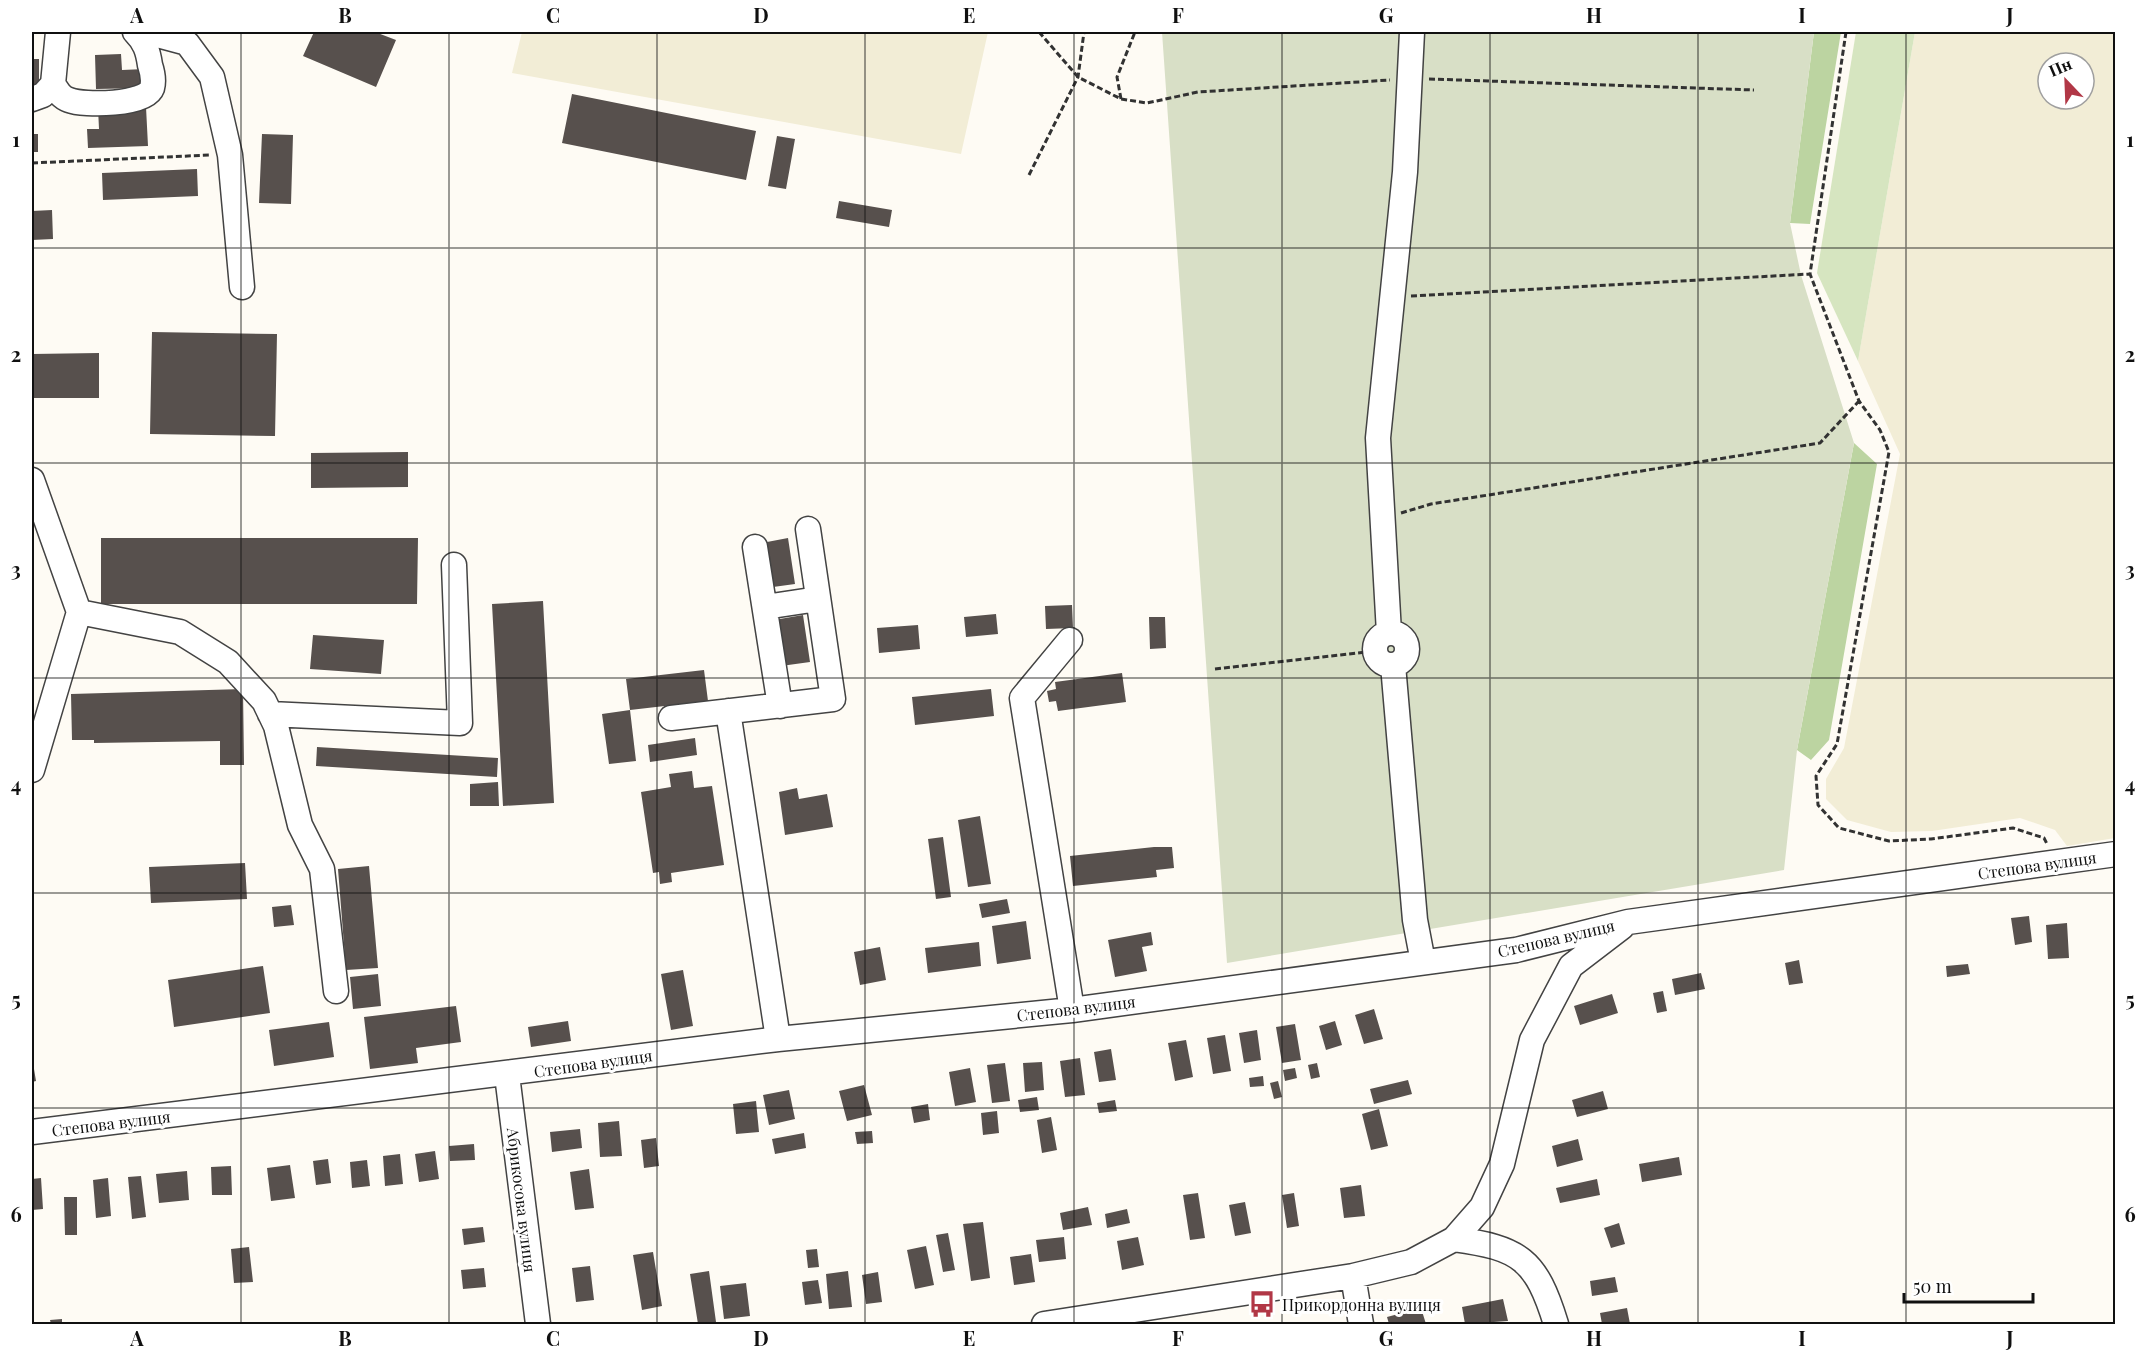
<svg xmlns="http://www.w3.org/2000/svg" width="2147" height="1356" viewBox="0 0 2147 1356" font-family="'Playfair Display',serif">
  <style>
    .farmland { fill: #f2edd6; fill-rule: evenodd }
    .green { fill: #d6e5c0 }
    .forest { fill: #bcd4a1 }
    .cemetery { fill: #d8dfc6 }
    .building { fill: #57504d }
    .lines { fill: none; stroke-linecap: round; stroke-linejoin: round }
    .minor-casing { stroke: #434343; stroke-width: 27 }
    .path { stroke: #323232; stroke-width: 3; stroke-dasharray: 6 3; stroke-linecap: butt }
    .minor { stroke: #fff; stroke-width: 24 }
    .grid { fill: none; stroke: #101010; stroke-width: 1.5; stroke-opacity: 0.55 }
    .labels { text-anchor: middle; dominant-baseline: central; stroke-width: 6; stroke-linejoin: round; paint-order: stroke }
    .street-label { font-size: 16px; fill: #101010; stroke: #fff }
    .poi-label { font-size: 16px; fill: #101010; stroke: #fff; text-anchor: start }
    .neatline { fill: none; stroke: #101010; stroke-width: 2 }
    .grid-label { font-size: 20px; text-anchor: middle; font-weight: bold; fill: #101010 }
  </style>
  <rect width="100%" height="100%" fill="#fefbf4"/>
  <!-- farmland -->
  <path class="farmland" d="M 522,32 L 988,32 L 961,154 L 512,73 Z
    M 1915,32 L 2115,32 L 2115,838 L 2067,846 L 2055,830 L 2020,818 L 1932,831 L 1891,832 L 1847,820 L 1826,799 L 1826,779 L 1844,748 L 1900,454 L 1858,361 ZM 2048,63 L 2084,63 L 2084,99 L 2048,99 Z"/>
  <!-- green -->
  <path class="green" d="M 1856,32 L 1915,32 L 1858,361 L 1817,273 Z"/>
  <!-- forest -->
  <path class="forest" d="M 1814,32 L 1841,32 L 1810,224 L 1790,223 Z
    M 1854,443 L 1877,464 L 1829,740 L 1811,760 L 1797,750 Z"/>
  <!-- cemetery -->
  <path class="cemetery" d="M 1162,32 L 1814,32 L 1790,223 L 1801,275 L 1854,443 L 1797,750 L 1784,870 L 1227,963 Z"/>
  <!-- building -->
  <path class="building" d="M 314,32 L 375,32 L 396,40 L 376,87 L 303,56 Z
    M 121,54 L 122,70 L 145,69 L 146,88 L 96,89 L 95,55 Z
    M 32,59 L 39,59 L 39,91 L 32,91 Z
    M 572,94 L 756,131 L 746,180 L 562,143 Z
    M 146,107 L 148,146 L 88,148 L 87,129 L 99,129 L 98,108 Z
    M 32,134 L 38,134 L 38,152 L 32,152 Z
    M 262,134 L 293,135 L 291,204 L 259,203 Z
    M 777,136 L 795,139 L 786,189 L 768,186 Z
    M 197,169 L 198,196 L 103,200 L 102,173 Z
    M 839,201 L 892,210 L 889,227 L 836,218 Z
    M 52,210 L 53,239 L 32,240 L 32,211 Z
    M 152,332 L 277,334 L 275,436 L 150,434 Z
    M 99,353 L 99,398 L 32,398 L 32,354 Z
    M 408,452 L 408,487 L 311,488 L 311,453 Z
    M 101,538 L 418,538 L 417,604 L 101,604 Z
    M 788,538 L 795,584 L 773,587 L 767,542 Z
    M 543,601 L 554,803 L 503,806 L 492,604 Z
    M 1072,605 L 1073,628 L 1046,629 L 1045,606 Z
    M 996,614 L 998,634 L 966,637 L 964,617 Z
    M 803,615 L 810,662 L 781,666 L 774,620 Z
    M 1149,617 L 1165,617 L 1166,648 L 1150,649 Z
    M 918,625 L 920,649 L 879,653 L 877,628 Z
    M 313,635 L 384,640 L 381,674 L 310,669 Z
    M 704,670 L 708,701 L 630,710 L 626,679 Z
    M 1122,673 L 1126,702 L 1058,711 L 1056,701 L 1049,702 L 1047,691 L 1056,689 L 1055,682 Z
    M 243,689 L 244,765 L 220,765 L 220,741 L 94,743 L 94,740 L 72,740 L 71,694 Z
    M 991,689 L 994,716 L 915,725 L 912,697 Z
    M 630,710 L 636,761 L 609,764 L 602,714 Z
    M 695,738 L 697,755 L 650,762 L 648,745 Z
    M 317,747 L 498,758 L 497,777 L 316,766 Z
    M 692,771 L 694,788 L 712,786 L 724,865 L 671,873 L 672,882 L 660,884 L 659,872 L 653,873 L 641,792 L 671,787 L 669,774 Z
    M 498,782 L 499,806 L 470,806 L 470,784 Z
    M 797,788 L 799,799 L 827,794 L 833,827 L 785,835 L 779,792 Z
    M 980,816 L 991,884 L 968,887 L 958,820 Z
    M 943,837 L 951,897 L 936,899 L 928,839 Z
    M 1154,847 L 1172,847 L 1174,868 L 1156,870 L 1157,877 L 1073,886 L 1070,856 Z
    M 245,863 L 247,899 L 151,903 L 149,867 Z
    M 369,866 L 378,968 L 346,970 L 338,869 Z
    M 1007,899 L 1010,913 L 982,918 L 979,904 Z
    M 291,905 L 294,925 L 274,927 L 272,907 Z
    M 2029,916 L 2032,942 L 2015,945 L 2011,918 Z
    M 1026,921 L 1031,959 L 997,964 L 992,926 Z
    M 2067,923 L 2069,958 L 2048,959 L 2046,925 Z
    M 1151,932 L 1153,945 L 1142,947 L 1147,971 L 1115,977 L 1108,940 Z
    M 979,942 L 981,966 L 928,973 L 925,948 Z
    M 880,947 L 886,980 L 860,985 L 854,952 Z
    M 1799,960 L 1803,983 L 1789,985 L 1785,963 Z
    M 1968,964 L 1970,974 L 1947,977 L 1946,966 Z
    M 263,966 L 270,1013 L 174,1027 L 168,980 Z
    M 683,970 L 693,1026 L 671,1030 L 661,974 Z
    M 1701,973 L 1705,989 L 1675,995 L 1672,979 Z
    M 378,974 L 381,1006 L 353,1009 L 350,977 Z
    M 1663,991 L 1667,1011 L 1657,1013 L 1653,993 Z
    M 1612,994 L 1618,1013 L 1580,1025 L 1574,1006 Z
    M 456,1006 L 461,1042 L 416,1048 L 418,1063 L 370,1069 L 364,1017 Z
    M 1374,1009 L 1383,1039 L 1364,1044 L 1355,1015 Z
    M 568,1021 L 571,1041 L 531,1047 L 528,1027 Z
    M 1335,1021 L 1342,1045 L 1326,1050 L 1319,1026 Z
    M 329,1022 L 334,1057 L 274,1066 L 269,1030 Z
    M 1295,1024 L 1301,1060 L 1282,1063 L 1276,1027 Z
    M 1257,1030 L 1261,1060 L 1244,1063 L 1239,1033 Z
    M 1225,1035 L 1231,1071 L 1213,1074 L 1207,1038 Z
    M 1186,1040 L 1193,1077 L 1175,1081 L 1168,1043 Z
    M 1111,1049 L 1116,1080 L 1099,1082 L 1094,1052 Z
    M 32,1057 L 36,1081 L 32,1082 Z
    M 1080,1058 L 1085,1095 L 1065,1097 L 1060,1061 Z
    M 1042,1062 L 1044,1090 L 1025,1092 L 1023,1063 Z
    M 1005,1063 L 1010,1101 L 992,1103 L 987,1065 Z
    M 1317,1063 L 1320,1077 L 1311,1079 L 1308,1065 Z
    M 970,1068 L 976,1102 L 955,1106 L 949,1072 Z
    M 1295,1068 L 1297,1078 L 1285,1081 L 1283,1070 Z
    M 1263,1076 L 1264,1086 L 1250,1087 L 1249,1078 Z
    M 1408,1080 L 1412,1094 L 1374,1104 L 1370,1089 Z
    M 1278,1081 L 1282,1097 L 1274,1099 L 1270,1083 Z
    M 864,1085 L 872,1115 L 847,1121 L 839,1091 Z
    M 789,1090 L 795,1119 L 769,1125 L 763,1095 Z
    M 1603,1091 L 1608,1109 L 1577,1117 L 1572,1100 Z
    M 1037,1097 L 1039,1110 L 1020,1112 L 1018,1100 Z
    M 1115,1100 L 1117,1111 L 1099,1113 L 1097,1103 Z
    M 756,1101 L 759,1132 L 736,1134 L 733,1104 Z
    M 928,1104 L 930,1120 L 914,1123 L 911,1107 Z
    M 1379,1109 L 1388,1146 L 1371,1150 L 1362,1114 Z
    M 997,1111 L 999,1133 L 983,1135 L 981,1113 Z
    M 1051,1117 L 1057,1150 L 1042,1153 L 1037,1120 Z
    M 619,1121 L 622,1156 L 600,1157 L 598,1123 Z
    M 580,1129 L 582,1148 L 552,1152 L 550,1132 Z
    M 872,1131 L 873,1143 L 857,1144 L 855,1132 Z
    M 804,1133 L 806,1148 L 775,1154 L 772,1139 Z
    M 656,1138 L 659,1166 L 644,1168 L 641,1140 Z
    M 1578,1139 L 1583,1160 L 1557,1167 L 1552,1146 Z
    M 474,1144 L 475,1160 L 450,1161 L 449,1146 Z
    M 435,1151 L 439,1179 L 419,1182 L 415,1154 Z
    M 400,1154 L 403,1184 L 385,1186 L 383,1156 Z
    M 1679,1157 L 1682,1175 L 1642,1182 L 1639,1164 Z
    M 328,1159 L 331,1183 L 316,1185 L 313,1161 Z
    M 367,1160 L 370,1186 L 352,1188 L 350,1162 Z
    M 290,1165 L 295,1198 L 271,1201 L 267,1168 Z
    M 231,1166 L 232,1195 L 212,1195 L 211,1167 Z
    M 589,1169 L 594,1208 L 575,1210 L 570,1172 Z
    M 187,1171 L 189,1200 L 159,1203 L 156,1174 Z
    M 141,1176 L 146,1217 L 132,1219 L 128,1177 Z
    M 41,1178 L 43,1209 L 32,1210 L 32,1179 Z
    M 108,1178 L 111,1216 L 96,1218 L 93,1180 Z
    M 1597,1179 L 1600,1195 L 1560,1203 L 1556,1188 Z
    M 1361,1185 L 1365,1216 L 1344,1218 L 1340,1188 Z
    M 1198,1193 L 1205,1238 L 1190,1240 L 1183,1195 Z
    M 1294,1193 L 1299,1226 L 1287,1228 L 1282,1195 Z
    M 64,1197 L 77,1197 L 77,1235 L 65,1235 Z
    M 1245,1202 L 1251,1233 L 1235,1236 L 1229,1205 Z
    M 1088,1207 L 1092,1225 L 1063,1230 L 1060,1213 Z
    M 1127,1209 L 1130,1223 L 1107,1228 L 1105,1214 Z
    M 983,1222 L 990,1278 L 971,1281 L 963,1224 Z
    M 1619,1223 L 1625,1244 L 1611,1248 L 1604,1228 Z
    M 483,1227 L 485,1242 L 464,1245 L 462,1229 Z
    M 948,1233 L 955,1270 L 943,1272 L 936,1235 Z
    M 1064,1237 L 1066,1259 L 1039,1262 L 1036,1240 Z
    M 1138,1237 L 1144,1265 L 1122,1270 L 1117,1241 Z
    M 926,1246 L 934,1285 L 915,1289 L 907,1250 Z
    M 249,1247 L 253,1282 L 234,1283 L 231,1249 Z
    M 817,1249 L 819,1267 L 808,1268 L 806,1250 Z
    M 653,1252 L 662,1306 L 642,1310 L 633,1255 Z
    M 1031,1254 L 1035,1282 L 1014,1285 L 1010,1257 Z
    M 590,1266 L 594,1300 L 576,1302 L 572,1268 Z
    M 484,1268 L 486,1287 L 463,1289 L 461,1270 Z
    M 709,1271 L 716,1322 L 698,1324 L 690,1274 Z
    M 848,1271 L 852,1307 L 829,1309 L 826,1274 Z
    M 878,1272 L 882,1302 L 866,1304 L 862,1275 Z
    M 1615,1277 L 1618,1292 L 1592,1296 L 1590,1281 Z
    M 818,1280 L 822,1303 L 805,1305 L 802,1282 Z
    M 746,1283 L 750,1316 L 724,1319 L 720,1286 Z
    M 1503,1299 L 1508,1321 L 1465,1324 L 1462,1307 Z
    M 1421,1308 L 1426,1324 L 1389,1324 L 1387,1317 Z
    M 1627,1308 L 1630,1324 L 1602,1324 L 1600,1313 Z
    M 62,1319 L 62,1324 L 51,1324 L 50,1320 Z"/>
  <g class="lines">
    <defs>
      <path id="minor" d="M 146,32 L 187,43 L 212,77 L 230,155 L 242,287
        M 53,84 C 58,92 61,97 69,100 C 84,106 146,105 152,88 C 154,81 152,71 150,65 C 148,51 145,42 135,32
        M 32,99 L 43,95 L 53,84 L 58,32
        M 32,480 L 79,612 L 32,770
        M 755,547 L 780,706
        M 765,607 L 818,599
        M 79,612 L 180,632 L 228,662 L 264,701 L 276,726 L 300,825 L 322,869 L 336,991
        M 1389,633 L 1378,438 L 1405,172 L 1412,32
        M1375 649a16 16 0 1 1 32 0a16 16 0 1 1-32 0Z
        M 1070,640 L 1022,698 L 1072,1010
        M 1393,665 L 1415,920 L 1423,962
        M 728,711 L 778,1039
        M 270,714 L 460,723 L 454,565
        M 671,718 L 833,699 L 808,529
        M 507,1075 L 538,1324
        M 32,1132 L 778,1039 L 1072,1010 L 1516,950 L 1628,922 L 2116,854
        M 1454,1239 C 1520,1248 1536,1259 1556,1324
        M 1353,1276 L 1361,1324
        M 1044,1324 L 1353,1276 L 1411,1262 L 1454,1239 L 1482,1207 L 1502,1164 L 1532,1040 L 1571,966 L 1622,927"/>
    </defs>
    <!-- minor casing -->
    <use href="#minor" class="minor-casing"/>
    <!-- path -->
    <path class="path" d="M 1039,32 L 1078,77 L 1121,99 L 1147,103 L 1198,92 L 1390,80
      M 1846,32 L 1810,274 L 1859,401 L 1880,430 L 1889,452 L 1837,744 L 1816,776 L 1818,805 L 1839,828 L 1889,841 L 1931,839 L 2013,828 L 2044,838 L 2047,844
      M 1429,79 L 1754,90
      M 1121,99 L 1117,77 L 1135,32
      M 32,163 L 210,155
      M 1029,175 L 1078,77 L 1084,32
      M 1411,296 L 1809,274
      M 1401,513 L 1431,504 L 1820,443 L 1859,401
      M 1215,669 L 1375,651"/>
    <!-- minor -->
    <use href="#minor" class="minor"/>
  </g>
  <!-- grid -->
  <path class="grid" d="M 241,32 L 241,1324M 449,32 L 449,1324M 657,32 L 657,1324M 865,32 L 865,1324M 1074,32 L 1074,1324M 1282,32 L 1282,1324M 1490,32 L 1490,1324M 1698,32 L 1698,1324M 1906,32 L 1906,1324M 32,248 L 2116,248M 32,463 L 2116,463M 32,678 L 2116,678M 32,893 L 2116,893M 32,1108 L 2116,1108"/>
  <!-- icons -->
  <defs>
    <symbol id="bus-bare" viewBox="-9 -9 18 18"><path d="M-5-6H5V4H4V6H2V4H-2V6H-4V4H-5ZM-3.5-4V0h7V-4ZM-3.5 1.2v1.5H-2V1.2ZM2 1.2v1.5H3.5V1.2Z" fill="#b13746" stroke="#fff" stroke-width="2.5" paint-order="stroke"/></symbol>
  </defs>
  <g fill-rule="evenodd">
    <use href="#bus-bare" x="1243" y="1285" width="38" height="38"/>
  </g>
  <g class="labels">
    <!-- street labels -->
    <g class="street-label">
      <text transform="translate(2037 865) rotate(-8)">Степова вулиця</text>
      <text transform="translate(1556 938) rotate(-13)">Степова вулиця</text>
      <text transform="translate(1076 1008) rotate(-7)">Степова вулиця</text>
      <text transform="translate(593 1063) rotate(-8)">Степова вулиця</text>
      <text transform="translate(111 1123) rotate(-7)">Степова вулиця</text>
      <text transform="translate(522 1200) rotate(83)">Абрикосова вулиця</text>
    </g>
    <!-- poi labels -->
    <g class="poi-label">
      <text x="1282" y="1304">Прикордонна вулиця</text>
    </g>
  </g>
  <!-- border -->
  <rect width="2147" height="1356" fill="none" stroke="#ffffff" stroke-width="66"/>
  <!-- north arrow -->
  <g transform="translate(2066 81) rotate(337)"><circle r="28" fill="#ffffff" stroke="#9f9f9f" stroke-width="1.5"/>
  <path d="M0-4.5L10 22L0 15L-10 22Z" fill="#b13746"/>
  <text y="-9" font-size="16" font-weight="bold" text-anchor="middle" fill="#101010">Пн</text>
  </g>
  <!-- scale -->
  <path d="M1904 1293v9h129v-9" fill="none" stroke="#101010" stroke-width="3"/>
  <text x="1913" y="1293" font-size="18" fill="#101010" stroke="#ffffff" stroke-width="4.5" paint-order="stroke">50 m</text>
  <rect x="33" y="33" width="2081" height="1290" class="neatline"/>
  <g class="grid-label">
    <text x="137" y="23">A</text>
    <text x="345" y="23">B</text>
    <text x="553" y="23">C</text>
    <text x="761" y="23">D</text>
    <text x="969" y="23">E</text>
    <text x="1178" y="23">F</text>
    <text x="1386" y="23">G</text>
    <text x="1594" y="23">H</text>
    <text x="1802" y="23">I</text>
    <text x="2010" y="23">J</text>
    <text x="16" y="147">1</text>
    <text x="2130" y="147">1</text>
    <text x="16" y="362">2</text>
    <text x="2130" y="362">2</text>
    <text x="16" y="577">3</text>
    <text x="2130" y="577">3</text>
    <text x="16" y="792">4</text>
    <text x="2130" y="792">4</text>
    <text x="16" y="1007">5</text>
    <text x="2130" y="1007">5</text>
    <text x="16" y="1222">6</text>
    <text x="2130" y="1222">6</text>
    <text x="137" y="1346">A</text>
    <text x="345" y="1346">B</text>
    <text x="553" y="1346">C</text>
    <text x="761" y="1346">D</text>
    <text x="969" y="1346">E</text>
    <text x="1178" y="1346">F</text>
    <text x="1386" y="1346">G</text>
    <text x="1594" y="1346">H</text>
    <text x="1802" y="1346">I</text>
    <text x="2010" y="1346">J</text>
  </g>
</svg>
